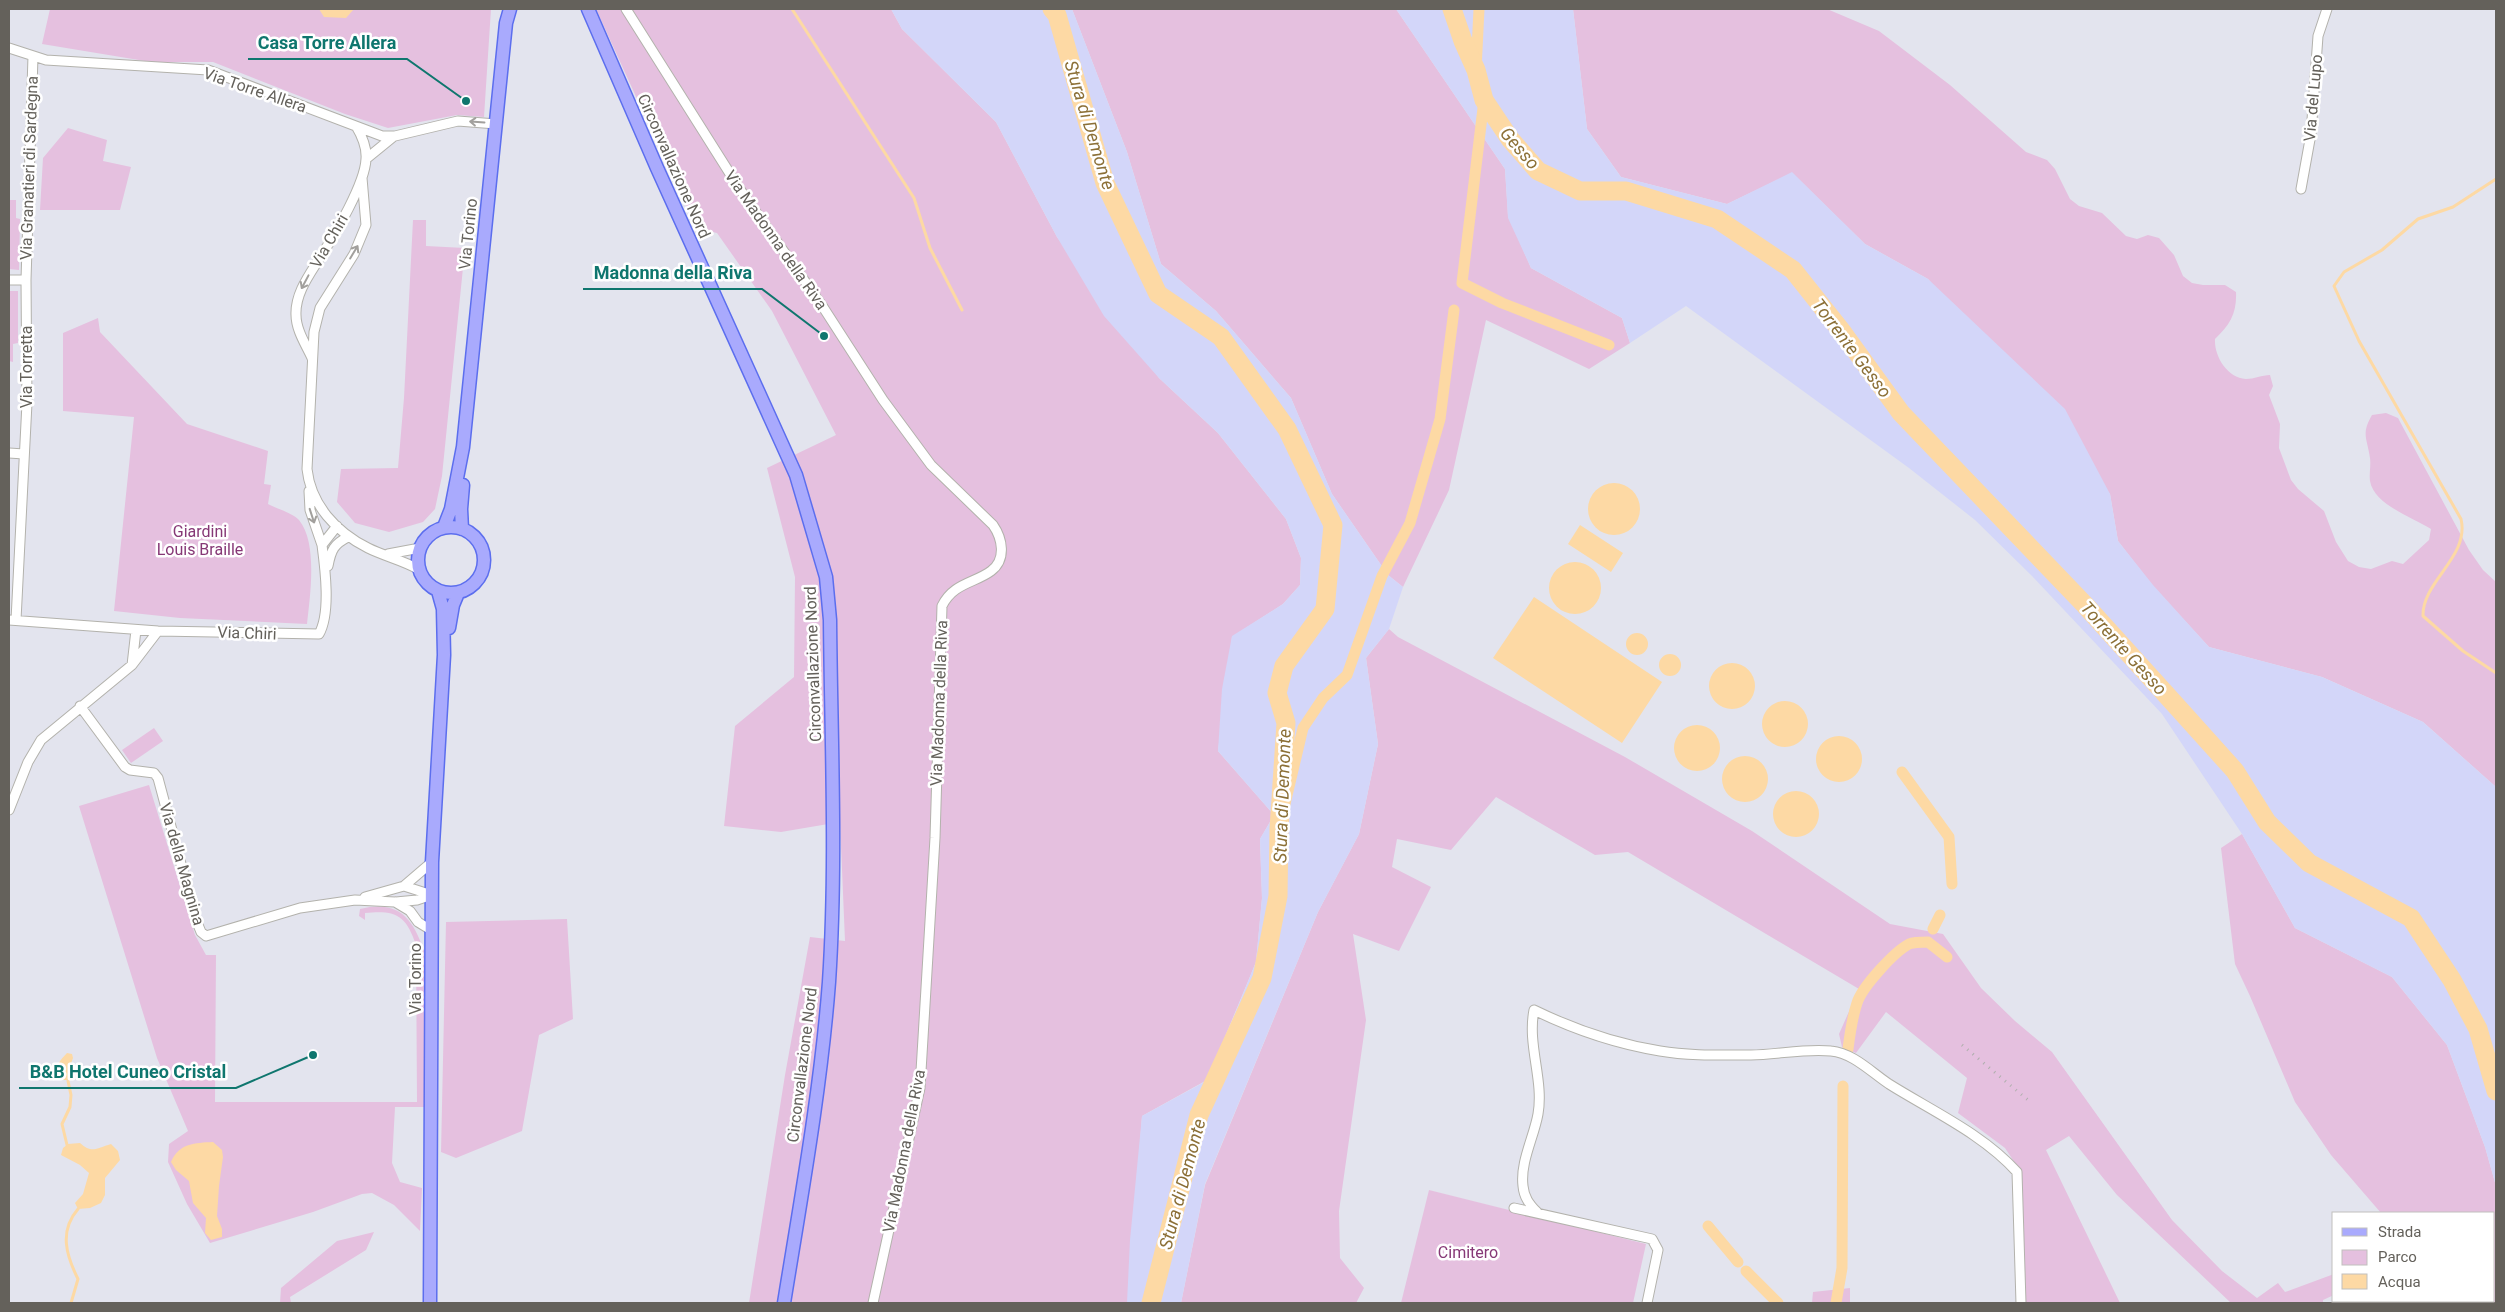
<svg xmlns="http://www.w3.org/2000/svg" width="2505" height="1312" viewBox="0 0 2505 1312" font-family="Roboto,sans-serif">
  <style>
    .green { fill: #e5c0df }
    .sand { fill: #d3d6f9 }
    .water { fill: #fdd9a4 }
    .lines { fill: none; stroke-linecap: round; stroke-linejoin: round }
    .stream { stroke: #fdd9a4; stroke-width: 3 }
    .canal { stroke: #fdd9a4; stroke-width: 11 }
    .river { stroke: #fdd9a4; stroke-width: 19 }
    .minor-casing { stroke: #b3b2ac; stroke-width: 11 }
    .primary-casing { stroke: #5c6eee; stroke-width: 15 }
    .minor { stroke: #fff; stroke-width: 9 }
    .primary { stroke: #a9aafd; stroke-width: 12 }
    .rail { stroke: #b0afae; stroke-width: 3; stroke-dasharray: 1 6; stroke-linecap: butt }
    .oneway { stroke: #a2a09d }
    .labels { text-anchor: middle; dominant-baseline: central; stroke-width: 5; stroke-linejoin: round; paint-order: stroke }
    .street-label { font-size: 16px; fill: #64615b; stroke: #fff }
    .park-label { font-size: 16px; fill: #863876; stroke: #fff }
    .water-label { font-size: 18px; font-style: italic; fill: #8c7037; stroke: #fff }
    .leader { fill: none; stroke: #0f766e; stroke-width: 2 }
    .callout-dot { fill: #0f766e; stroke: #fff; stroke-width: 2 }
    .callout-label { font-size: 18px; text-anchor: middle; font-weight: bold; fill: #0f766e; stroke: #fff; stroke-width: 5; stroke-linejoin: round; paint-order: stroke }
  </style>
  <rect width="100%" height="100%" fill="#e3e4ee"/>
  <!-- green -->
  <path class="green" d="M 50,9 L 491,9 L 484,117 L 457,115 L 388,128 L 345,114 L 213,62 L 151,62 L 42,44 Z
    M 596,9 L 891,9 L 902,29 L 996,122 L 1057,237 L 1159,378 L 1218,433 L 1286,519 L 1301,558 L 1300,585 L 1283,604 L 1232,637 L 1218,751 L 1274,815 L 1260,839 L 1262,898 L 1256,962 L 1207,1080 L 1142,1116 L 1128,1303 L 749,1303 L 785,1075 L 810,937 L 845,941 L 840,822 L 781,832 L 724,826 L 735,726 L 794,677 L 795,577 L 767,468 L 836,435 L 772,311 L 717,233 L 696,228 Z
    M 1072,9 L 1396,9 L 1505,169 L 1508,215 L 1531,268 L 1622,318 L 1630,343 L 1589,369 L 1486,320 L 1449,490 L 1403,587 L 1388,575 L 1332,494 L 1291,398 L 1216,311 L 1161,264 L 1127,152 Z
    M 1573,9 L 1827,9 L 1879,31 L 1950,85 L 2026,152 L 2047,160 L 2055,169 L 2070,199 L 2079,206 L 2102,213 L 2126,236 L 2137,239 L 2148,235 L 2159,238 L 2174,255 L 2183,276 L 2192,283 L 2203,285 L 2225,285 L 2236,292 C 2237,313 2230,325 2215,339 C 2214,356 2227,378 2246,379 C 2254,379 2262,375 2270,375 L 2273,386 L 2269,395 L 2280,424 L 2279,448 L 2291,480 L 2298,489 L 2324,511 L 2336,542 L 2348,561 L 2359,567 L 2371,569 L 2392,561 L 2403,564 L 2429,540 L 2431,529 C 2414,518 2374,505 2370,481 C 2369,474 2371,466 2370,458 C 2367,438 2361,434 2372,415 L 2386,413 L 2398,418 L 2469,550 L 2483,570 L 2496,582 L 2496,787 L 2423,722 L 2322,677 L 2209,647 L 2152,585 L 2118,541 L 2110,494 L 1928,279 L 1865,244 L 1792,173 L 1727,204 L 1621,177 L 1587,129 Z
    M 68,128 L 107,140 L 103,161 L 131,167 L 120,210 L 40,210 L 43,158 Z
    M 9,200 L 16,200 L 16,218 L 20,219 L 19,270 L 9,269 Z
    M 413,220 L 426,220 L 426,246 L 465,248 L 442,476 L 435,509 L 423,522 L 389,532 L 355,523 L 337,502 L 341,469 L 398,468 L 404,398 Z
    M 9,291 L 18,291 L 18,343 L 13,344 L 13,362 L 9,361 Z
    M 98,318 L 100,332 L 187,424 L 268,451 L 264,484 L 271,485 L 268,504 C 277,509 293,513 299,520 C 318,543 310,596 307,624 L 180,618 L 114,611 L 134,417 L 63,411 L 63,333 Z
    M 1389,629 L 1398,637 L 1625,757 L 1752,831 L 1890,924 L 1943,934 L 1981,988 L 2015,1021 L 2052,1052 L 2172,1220 L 2222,1271 L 2257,1298 L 2278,1283 L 2285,1292 L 2334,1274 L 2334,1295 L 2323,1300 L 2323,1303 L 2231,1303 L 2117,1195 L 2069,1136 L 2046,1150 L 2120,1303 L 2026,1303 L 2021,1172 L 2005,1148 L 1958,1113 L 1967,1078 L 1886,1012 L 1856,1053 L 1842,1047 L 1839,1034 L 1859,989 L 1628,852 L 1595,855 L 1496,797 L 1451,850 L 1397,839 L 1392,867 L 1431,887 L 1399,951 L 1353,934 L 1366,1020 L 1339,1211 L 1340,1258 L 1364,1288 L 1356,1303 L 1181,1303 L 1205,1185 L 1318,912 L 1359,834 L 1378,744 L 1366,658 Z
    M 154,728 L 163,741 L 131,763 L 122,750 Z
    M 149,785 L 195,935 L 206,955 L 216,955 L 215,1102 L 417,1102 L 416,945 C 406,915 396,910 365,913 L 365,920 L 359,916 L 360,909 C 400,899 414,920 425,954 L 425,1107 L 395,1107 L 392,1163 L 400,1182 L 422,1188 L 420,1231 L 394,1205 L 372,1193 L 362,1194 L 313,1212 L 210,1243 L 187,1204 L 168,1162 L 169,1144 L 188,1131 L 157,1058 L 79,806 Z
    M 2242,834 L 2295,928 L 2392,977 L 2447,1045 L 2485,1147 L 2496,1186 L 2496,1303 L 2423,1303 L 2421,1301 L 2494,1301 L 2494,1213 L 2381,1213 L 2331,1155 L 2295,1102 L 2250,996 L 2235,964 L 2221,848 Z
    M 567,919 L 573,1019 L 539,1035 L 522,1131 L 456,1158 L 441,1152 L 446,922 Z
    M 1429,1190 L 1646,1244 L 1633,1303 L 1401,1303 Z
    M 374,1232 L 366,1250 L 290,1297 L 291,1303 L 280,1303 L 281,1288 L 337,1241 Z
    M 1850,1288 L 1850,1303 L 1812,1303 L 1813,1292 Z"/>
  <!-- sand -->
  <path class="sand" d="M 891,9 L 1072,9 L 1127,152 L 1161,264 L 1216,311 L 1291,398 L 1332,494 L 1388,575 L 1403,587 L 1389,629 L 1366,658 L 1378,744 L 1359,834 L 1318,912 L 1205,1184 L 1181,1303 L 1127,1303 L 1130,1240 L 1142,1116 L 1208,1080 L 1256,962 L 1262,898 L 1260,839 L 1274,815 L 1218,751 L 1222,689 L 1232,636 L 1283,604 L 1300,585 L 1301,558 L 1286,519 L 1218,433 L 1159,378 L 1104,316 L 1057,237 L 996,122 L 902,29 Z
    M 1396,9 L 1573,9 L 1587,129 L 1621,177 L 1727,204 L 1792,172 L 1865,244 L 1928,279 L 2065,409 L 2110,494 L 2118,541 L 2153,585 L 2209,647 L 2322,677 L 2423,722 L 2496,787 L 2496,1186 L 2485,1147 L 2447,1045 L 2392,977 L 2295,928 L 2242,834 L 2162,714 L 2032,576 L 1975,520 L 1909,468 L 1686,306 L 1630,343 L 1622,318 L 1531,268 L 1508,218 L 1505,169 Z"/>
  <!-- water -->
  <path class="water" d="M 319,9 L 354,9 L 346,18 L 324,17 Z
    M1588 509a26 26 0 1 1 52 0a26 26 0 1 1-52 0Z
    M 1580,525 L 1623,553 L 1611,572 L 1568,544 Z
    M1549 588a26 26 0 1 1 52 0a26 26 0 1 1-52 0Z
    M 1534,597 L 1662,682 L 1622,743 L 1493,658 Z
    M1626 644a11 11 0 1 1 22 0a11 11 0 1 1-22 0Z
    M1659 665a11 11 0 1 1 22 0a11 11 0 1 1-22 0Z
    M1709 686a23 23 0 1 1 46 0a23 23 0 1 1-46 0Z
    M1762 724a23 23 0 1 1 46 0a23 23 0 1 1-46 0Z
    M1674 748a23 23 0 1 1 46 0a23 23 0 1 1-46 0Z
    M1816 759a23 23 0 1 1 46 0a23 23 0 1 1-46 0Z
    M1722 779a23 23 0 1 1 46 0a23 23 0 1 1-46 0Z
    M1773 814a23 23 0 1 1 46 0a23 23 0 1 1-46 0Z
    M 67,1053 L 72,1054 L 73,1058 L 69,1069 L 71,1080 L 58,1080 L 54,1077 C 55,1067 60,1060 67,1053 Z
    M 213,1142 L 222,1150 L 223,1157 L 219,1186 L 217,1216 L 222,1229 L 222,1237 L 211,1240 L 205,1233 L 206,1218 L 193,1203 L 189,1181 L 176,1170 L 171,1162 C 179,1143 195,1143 213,1142 Z
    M 80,1143 C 92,1154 97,1148 111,1144 L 118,1151 L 120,1160 L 105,1178 L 105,1195 L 101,1203 L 90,1208 L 78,1209 L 75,1203 L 83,1194 L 89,1173 L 80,1165 L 61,1155 L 63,1148 L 68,1144 Z"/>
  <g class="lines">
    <!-- stream -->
    <path class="stream" d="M 792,9 L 914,198 L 930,248 L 962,310
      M 2496,179 L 2453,207 L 2418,219 L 2382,250 L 2344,272 L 2334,286 L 2359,341 L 2461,519 C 2470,557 2422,581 2423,616 L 2463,651 L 2496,673
      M 67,1145 L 62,1124 L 70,1107 L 71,1095 L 68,1081
      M 71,1303 L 78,1279 C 66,1255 59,1231 78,1209"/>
    <!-- canal -->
    <path class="canal" d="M 1476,70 L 1479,9
      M 1484,100 L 1462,283 L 1502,303 L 1609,345
      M 1902,772 L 1949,837 L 1952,884
      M 1279,829 L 1303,728 L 1323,698 L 1347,675 L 1382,576 L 1410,523 L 1440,419 L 1454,310
      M 1933,929 L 1940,915
      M 1848,1049 C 1850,1033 1852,1018 1857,1003 C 1862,987 1894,952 1909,944 C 1914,942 1922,942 1928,942 L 1947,957
      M 1708,1226 L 1738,1262
      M 1746,1271 L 1778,1303
      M 1836,1303 L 1842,1268 L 1843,1086"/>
    <!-- river -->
    <path class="river" d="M 1052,9 L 1057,15 L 1105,183 L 1158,294 L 1221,337 L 1287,429 L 1333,525 L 1325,609 L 1284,666 L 1277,693 L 1286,723 L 1279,829 L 1278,896 L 1262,978 L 1199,1115 L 1151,1303
      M 1452,9 L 1463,41 L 1476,70 L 1484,100 L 1510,139 L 1538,171 L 1580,191 L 1626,191 L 1717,219 L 1793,270 L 1843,333 L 1901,413 L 2085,605 L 2181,711 L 2235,771 L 2267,822 L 2309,863 L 2411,918 L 2452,980 L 2478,1029 L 2496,1091"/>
    <defs>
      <path id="minor" d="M 626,9 L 739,188 L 823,307 L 883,400 L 931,465 L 993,525 C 1002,538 1007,559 991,571 C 975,583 953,583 942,606 L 935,838 L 920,1088 L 873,1303
        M 9,48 L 46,60 L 208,70 L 382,136 L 395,136 L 458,121 L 496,124
        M 366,159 L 393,137
        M 362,178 L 366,225 L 354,254 L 320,308 L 314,332 L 307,469 C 311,505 336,532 368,548 C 384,556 402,560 418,569
        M 2301,189 L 2311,134 L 2318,36 L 2327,9
        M 9,280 L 26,280
        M 312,358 C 306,345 296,330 296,315 C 295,293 310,274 321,256 C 335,234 365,184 366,159 C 367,147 362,136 356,126
        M 9,453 L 24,454
        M 309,491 L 310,510 L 322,545
        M 388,554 L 420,548
        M 328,566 C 331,550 334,544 348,537
        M 9,620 L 158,631 L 319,634 C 331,613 325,568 322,545 L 337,526
        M 16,620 L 27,403 L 26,280 L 33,56
        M 132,665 L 136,630
        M 80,706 L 125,767 L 130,770 L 154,773 L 158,778 L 196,920 L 201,932 L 206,936 L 300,908 L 355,900 L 395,902 L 410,911 L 418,922 L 431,930
        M 9,810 L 28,762 L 41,740 L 132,665 L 158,631
        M 404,886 L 432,895
        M 365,897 L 404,886 L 432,862
        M 396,902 L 417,900 L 432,895
        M 1514,1208 L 1652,1239 L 1658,1250 L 1647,1303
        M 1537,1212 C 1529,1204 1524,1197 1523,1186 C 1520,1162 1534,1137 1538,1114 C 1544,1080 1527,1045 1534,1010 C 1573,1029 1617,1044 1660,1051 C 1689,1056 1721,1055 1751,1055 C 1777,1055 1805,1048 1831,1051 C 1853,1053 1871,1072 1889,1084 C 1932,1111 1983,1134 2017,1172 L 2021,1303"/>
      <path id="primary" d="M 588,9 L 657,168 L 796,475 L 826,577 L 830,620 C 831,740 837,862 829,982 C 821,1088 801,1198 784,1303
        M418 560a33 33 0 1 1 66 0a33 33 0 1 1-66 0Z
        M 444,527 L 451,509 L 463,447 L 506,23 L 510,9
        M 462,529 L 461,509 L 463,485
        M 449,628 L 453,605 L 458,593
        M 430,1303 L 432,862 L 444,655 L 443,609 L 438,591"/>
    </defs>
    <!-- minor casing -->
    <use href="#minor" class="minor-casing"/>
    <!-- primary casing -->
    <use href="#primary" class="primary-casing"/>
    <!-- minor -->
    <use href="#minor" class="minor"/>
    <!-- primary -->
    <use href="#primary" class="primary"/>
    <!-- rail -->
    <path class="rail" d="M 1962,1045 L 2028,1100"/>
  </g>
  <!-- one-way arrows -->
  <defs><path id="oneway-shaft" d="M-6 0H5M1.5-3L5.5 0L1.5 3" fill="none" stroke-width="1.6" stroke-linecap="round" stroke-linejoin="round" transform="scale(1.25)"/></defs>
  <g class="oneway">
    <use href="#oneway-shaft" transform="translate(477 122) rotate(-176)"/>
    <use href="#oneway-shaft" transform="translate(354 252) rotate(-59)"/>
    <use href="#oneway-shaft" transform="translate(305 282) rotate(118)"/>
    <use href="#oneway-shaft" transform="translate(312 516) rotate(72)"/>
  </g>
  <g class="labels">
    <!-- street labels -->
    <g class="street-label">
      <text transform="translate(255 90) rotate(19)">Via Torre Allera</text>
      <text transform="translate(2313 98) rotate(-85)">Via del Lupo</text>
      <text transform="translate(674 166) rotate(66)">Circonvallazione Nord</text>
      <text transform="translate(29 168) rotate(-88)">Via Granatieri di Sardegna</text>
      <text transform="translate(468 234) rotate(-84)">Via Torino</text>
      <text transform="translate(776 240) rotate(55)">Via Madonna della Riva</text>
      <text transform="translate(329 241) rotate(-60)">Via Chiri</text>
      <text transform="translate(26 367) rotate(-90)">Via Torretta</text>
      <text transform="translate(247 633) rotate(2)">Via Chiri</text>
      <text transform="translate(813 664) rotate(-92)">Circonvallazione Nord</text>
      <text transform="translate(939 703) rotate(-88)">Via Madonna della Riva</text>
      <text transform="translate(182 864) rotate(74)">Via della Magnina</text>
      <text transform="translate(415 979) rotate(-90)">Via Torino</text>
      <text transform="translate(802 1065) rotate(-83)">Circonvallazione Nord</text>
      <text transform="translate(904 1151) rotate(-79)">Via Madonna della Riva</text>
    </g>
    <!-- park labels -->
    <g class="park-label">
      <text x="200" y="531">Giardini<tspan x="200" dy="18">Louis Braille</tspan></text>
      <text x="1468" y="1252">Cimitero</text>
    </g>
    <!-- water labels -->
    <g class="water-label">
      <text transform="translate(1090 125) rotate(73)">Stura di Demonte</text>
      <text transform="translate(1520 148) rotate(49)">Gesso</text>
      <text transform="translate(1852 348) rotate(53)">Torrente Gesso</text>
      <text transform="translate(2124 648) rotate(48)">Torrente Gesso</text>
      <text transform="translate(1282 796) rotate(-88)">Stura di Demonte</text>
      <text transform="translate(1182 1184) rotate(-75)">Stura di Demonte</text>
    </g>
  </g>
  <!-- callouts -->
  <path class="leader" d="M466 101L407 59H248M824 336L762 289H583M313 1055L236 1088H19"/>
  <g class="callout-dot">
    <circle cx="466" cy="101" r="5"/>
    <circle cx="824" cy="336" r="5"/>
    <circle cx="313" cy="1055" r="5"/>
  </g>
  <g class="callout-label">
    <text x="327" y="49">Casa Torre Allera</text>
    <text x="673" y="279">Madonna della Riva</text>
    <text x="128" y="1078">B&amp;B Hotel Cuneo Cristal</text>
  </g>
  <!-- border -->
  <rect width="2505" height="1312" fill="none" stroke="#64615b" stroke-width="20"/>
  <!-- legend -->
  <rect x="2332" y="1212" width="162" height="90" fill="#ffffff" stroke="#c1c0bd"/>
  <rect x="2342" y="1228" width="25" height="8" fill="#a9aafd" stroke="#c1c0bd"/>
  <text x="2378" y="1237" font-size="15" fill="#64615b">Strada</text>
  <rect x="2342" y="1250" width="25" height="15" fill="#e5c0df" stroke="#c1c0bd"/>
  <text x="2378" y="1262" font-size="15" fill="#64615b">Parco</text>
  <rect x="2342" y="1274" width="25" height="15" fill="#fdd9a4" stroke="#c1c0bd"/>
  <text x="2378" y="1287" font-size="15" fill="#64615b">Acqua</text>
</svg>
